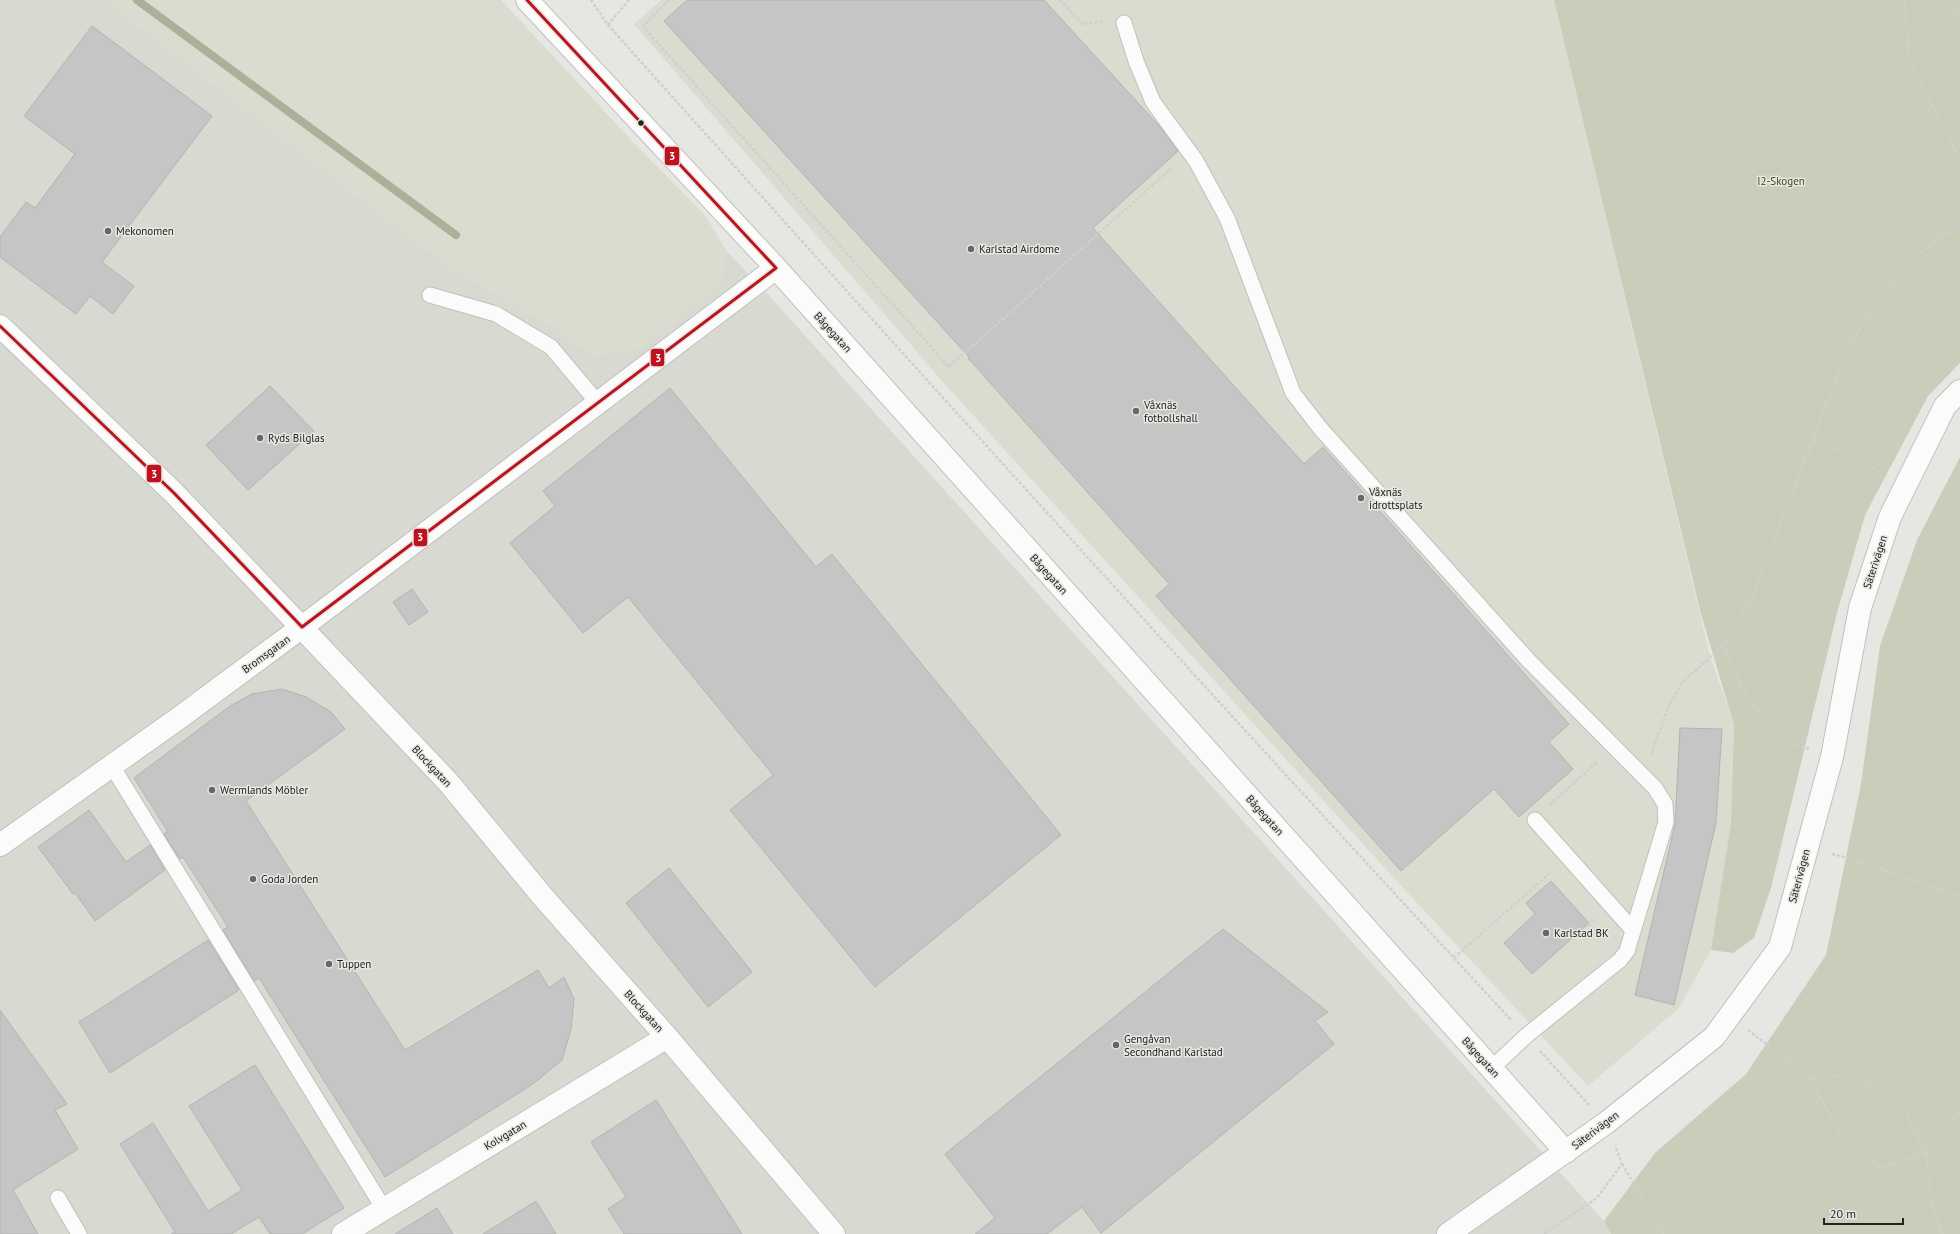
<svg xmlns="http://www.w3.org/2000/svg" width="1960" height="1234" viewBox="0 0 1960 1234" font-family="'PT Sans',sans-serif">
  <style>
    .built { fill: #d8dad2 }
    .green { fill: #dadccf }
    .forest { fill: #cacdb9 }
    .lines { fill: none; stroke-linecap: round; stroke-linejoin: round }
    .stream { stroke: #adb098; stroke-width: 8 }
    .building { fill: #c6c5c5; stroke: #b3b3b2 }
    .lane-casing { stroke: #c0c0bd; stroke-width: 17 }
    .street-casing { stroke: #c0c0bd; stroke-width: 24 }
    .path { stroke: #cfcfcf; stroke-width: 2.5; stroke-dasharray: 3 2; stroke-linecap: butt }
    .lane { stroke: #fbfbfb; stroke-width: 15 }
    .street { stroke: #fbfbfb; stroke-width: 22 }
    .bus-1-casing { stroke: #e7e8e2; stroke-width: 6 }
    .bus-1 { stroke: #bd1220; stroke-width: 3 }
    .bus-dot { fill: #222321; stroke: #e7e8e2; stroke-width: 1.5 }
    .poi-dot { fill: #676865; stroke: #e7e8e2; stroke-width: 1.5 }
    .labels { text-anchor: middle; dominant-baseline: central; stroke-width: 3; stroke-linejoin: round; paint-order: stroke }
    .park-label { font-size: 11px; fill: #454a13; stroke: #e7e8e2 }
    .poi-label { font-size: 11px; fill: #222321; stroke: #e7e8e2; text-anchor: start }
    .street-label { font-size: 11px; fill: #222321; stroke: #e7e8e2 }
    .line-badge { stroke: #e7e8e2; stroke-width: 1.5 }
    .badge-label { font-size: 11px; text-anchor: middle; font-weight: bold; fill: #fff }
  </style>
  <rect width="100%" height="100%" fill="#e6e7e3"/>
  <!-- built -->
  <path class="built" d="M 0,0 L 105,0 L 449,267 L 557,329 L 594,357 L 721,283 L 726,250 L 773,300 L 1604,1221 L 1611,1234 L 0,1234 Z"/>
  <!-- green -->
  <path class="green" d="M 105,0 L 501,0 L 634,143 L 704,214 L 726,250 L 721,283 L 642,348 L 594,357 L 557,329 L 449,267 Z
    M 661,0 L 1554,0 L 1710,656 L 1734,725 L 1731,823 L 1711,950 L 1679,1008 L 1588,1086 L 1393,877 L 942,381 L 634,24 Z"/>
  <!-- forest -->
  <path class="forest" d="M 1554,0 L 1960,0 L 1960,363 L 1928,396 L 1865,515 L 1837,613 L 1771,888 L 1754,938 L 1733,953 L 1711,950 L 1731,823 L 1734,725 L 1701,614 Z
    M 1960,457 L 1960,1234 L 1611,1234 L 1604,1221 L 1655,1153 L 1746,1074 L 1826,955 L 1861,784 L 1880,646 L 1917,540 Z"/>
  <g class="lines">
    <!-- stream -->
    <path class="stream" d="M 137,0 L 456,235"/>
  </g>
  <!-- building -->
  <path class="building" d="M 687,0 L 1044,0 L 1161,128 L 1178,151 L 1093,228 L 1304,464 L 1323,447 L 1569,724 L 1549,742 L 1573,769 L 1519,817 L 1494,789 L 1401,871 L 1156,596 L 1169,584 L 968,358 L 969,357 L 664,21 Z
    M 92,26 L 212,116 L 102,262 L 134,286 L 113,314 L 90,296 L 76,314 L 0,257 L 0,237 L 26,202 L 35,208 L 75,154 L 24,116 Z
    M 270,386 L 314,431 L 248,490 L 206,445 Z
    M 670,388 L 816,567 L 832,554 L 1061,835 L 875,987 L 730,810 L 773,775 L 628,597 L 583,633 L 510,543 L 555,506 L 543,491 Z
    M 412,589 L 428,612 L 409,625 L 393,602 Z
    M 282,689 L 306,697 L 331,712 L 345,729 L 246,801 L 405,1050 L 538,970 L 549,988 L 564,977 L 574,999 L 571,1029 L 562,1060 L 533,1084 L 385,1177 L 259,978 L 254,981 L 223,930 L 228,927 L 183,857 L 180,859 L 164,834 L 168,832 L 134,778 L 230,706 L 252,694 Z
    M 1680,728 L 1722,729 L 1716,823 L 1674,1005 L 1635,995 L 1675,824 Z
    M 89,810 L 126,862 L 150,845 L 165,870 L 95,921 L 75,893 L 73,894 L 38,847 Z
    M 669,868 L 752,972 L 708,1007 L 626,903 Z
    M 1551,881 L 1589,923 L 1532,974 L 1504,943 L 1535,914 L 1526,903 Z
    M 1223,929 L 1328,1012 L 1315,1021 L 1334,1044 L 1101,1233 L 1082,1207 L 1047,1234 L 975,1234 L 995,1218 L 945,1154 Z
    M 208,940 L 239,990 L 110,1073 L 79,1022 Z
    M 0,1010 L 67,1104 L 55,1110 L 78,1149 L 13,1190 L 38,1234 L 0,1234 Z
    M 255,1065 L 344,1208 L 302,1234 L 270,1234 L 259,1217 L 231,1234 L 171,1234 L 175,1232 L 120,1144 L 153,1123 L 208,1211 L 242,1190 L 189,1106 Z
    M 656,1100 L 742,1234 L 624,1234 L 608,1209 L 626,1197 L 591,1142 Z
    M 536,1201 L 556,1234 L 483,1234 Z
    M 437,1208 L 453,1234 L 395,1234 Z"/>
  <g class="lines">
    <defs>
      <path id="lane" d="M 1124,23 L 1136,61 L 1153,102 L 1196,161 L 1227,218 L 1293,393 L 1320,428 L 1529,661 L 1655,788 L 1665,804 L 1666,822 L 1627,951 L 1620,960 L 1526,1036 L 1491,1069
        M 430,295 L 496,314 L 551,347 L 598,403
        M 112,766 L 384,1209
        M 1535,820 L 1632,929
        M 58,1198 L 79,1234"/>
      <path id="street" d="M 527,0 L 776,268 L 1566,1152
        M 0,326 L 174,493 L 448,782 L 543,897 L 667,1037 L 834,1234
        M 0,845 L 179,718 L 302,627 L 776,268
        M 343,1234 L 667,1037
        M 1448,1234 L 1606,1123 L 1714,1037 L 1780,947 L 1832,757 L 1860,608 L 1890,517 L 1945,406 L 1960,391"/>
    </defs>
    <!-- lane casing -->
    <use href="#lane" class="lane-casing"/>
    <!-- street casing -->
    <use href="#street" class="street-casing"/>
    <!-- path -->
    <path class="path" d="M 591,0 L 608,25 C 907,359 1208,692 1512,1021
      M 669,0 L 644,25 L 645,29 L 949,367 L 1174,166
      M 1060,0 L 1082,24 L 1104,21
      M 1904,0 L 1910,63 L 1960,159
      M 1948,0 L 1960,17
      M 608,25 L 629,0
      M 1814,440 L 1865,461 L 1883,477
      M 1809,749 L 1778,738 L 1746,695 L 1723,645 L 1753,595 L 1850,343 L 1899,273 L 1939,237 L 1960,227
      M 1651,754 L 1669,705 L 1682,683 L 1723,645
      M 1550,805 L 1598,761
      M 1832,854 C 1876,864 1916,884 1960,896
      M 1588,926 L 1594,917
      M 1454,958 L 1552,871
      M 1748,1030 L 1810,1078 L 1850,1074 L 1901,1103 L 1926,1154 L 1932,1204 L 1942,1234
      M 1540,1051 L 1589,1105
      M 1810,1078 L 1838,1131 L 1879,1168 L 1926,1154 L 1960,1112
      M 1622,1164 L 1664,1234
      M 1544,1234 L 1597,1198 L 1622,1164 L 1615,1146"/>
    <!-- lane -->
    <use href="#lane" class="lane"/>
    <!-- street -->
    <use href="#street" class="street"/>
    <defs>
      <path id="bus-1" d="M 527,0 L 776,268
        M 0,326 L 174,493 L 302,627
        M 302,627 L 776,268"/>
    </defs>
    <!-- bus-1 casing -->
    <use href="#bus-1" class="bus-1-casing"/>
    <!-- bus-1 -->
    <use href="#bus-1" class="bus-1"/>
  </g>
  <!-- markers -->
  <circle class="bus-dot" cx="641" cy="123" r="3.5"/>
  <g class="poi-dot">
    <circle cx="108" cy="231" r="4"/>
    <circle cx="971" cy="249" r="4"/>
    <circle cx="1136" cy="411" r="4"/>
    <circle cx="260" cy="438" r="4"/>
    <circle cx="1361" cy="498" r="4"/>
    <circle cx="212" cy="790" r="4"/>
    <circle cx="253" cy="879" r="4"/>
    <circle cx="1546" cy="933" r="4"/>
    <circle cx="329" cy="964" r="4"/>
    <circle cx="1116" cy="1045" r="4"/>
  </g>
  <g class="labels">
    <!-- park labels -->
    <g class="park-label">
      <text x="1781" y="181">I2-Skogen</text>
    </g>
    <!-- poi labels -->
    <g class="poi-label">
      <text x="116" y="231">Mekonomen</text>
      <text x="979" y="249">Karlstad Airdome</text>
      <text x="1144" y="405">Våxnäs<tspan x="1144" dy="13">fotbollshall</tspan></text>
      <text x="268" y="438">Ryds Bilglas</text>
      <text x="1369" y="492">Våxnäs<tspan x="1369" dy="13">idrottsplats</tspan></text>
      <text x="220" y="790">Wermlands Möbler</text>
      <text x="261" y="879">Goda Jorden</text>
      <text x="1554" y="933">Karlstad BK</text>
      <text x="337" y="964">Tuppen</text>
      <text x="1124" y="1039">Gengåvan<tspan x="1124" dy="13">Secondhand Karlstad</tspan></text>
    </g>
    <!-- street labels -->
    <g class="street-label">
      <text transform="translate(833 332) rotate(48)">Bågegatan</text>
      <text transform="translate(1875 562) rotate(-72)">Säterivägen</text>
      <text transform="translate(1049 574) rotate(48)">Bågegatan</text>
      <text transform="translate(266 654) rotate(-36)">Bromsgatan</text>
      <text transform="translate(432 766) rotate(47)">Blockgatan</text>
      <text transform="translate(1265 815) rotate(48)">Bågegatan</text>
      <text transform="translate(1799 876) rotate(-75)">Säterivägen</text>
      <text transform="translate(644 1011) rotate(48)">Blockgatan</text>
      <text transform="translate(1481 1057) rotate(48)">Bågegatan</text>
      <text transform="translate(1595 1130) rotate(-37)">Säterivägen</text>
      <text transform="translate(505 1135) rotate(-31)">Kolvgatan</text>
    </g>
  </g>
  <g class="line-badge">
    <rect x="664" y="146" width="16" height="20" rx="4" fill="#bd1220"/>
    <rect x="650" y="348" width="15" height="19" rx="4" fill="#bd1220"/>
    <rect x="146" y="464" width="16" height="19" rx="4" fill="#bd1220"/>
    <rect x="413" y="528" width="15" height="19" rx="4" fill="#bd1220"/>
  </g>
  <g class="badge-label">
    <text x="672" y="160">3</text>
    <text x="658" y="362">3</text>
    <text x="154" y="478">3</text>
    <text x="420" y="541">3</text>
  </g>
  <!-- scale -->
  <path d="M1824 1218v6h79v-6" fill="none" stroke="#222321" stroke-width="2"/>
  <text x="1830" y="1218" font-size="12" fill="#222321" stroke="#e7e8e2" stroke-width="3" paint-order="stroke">20 m</text>
</svg>
